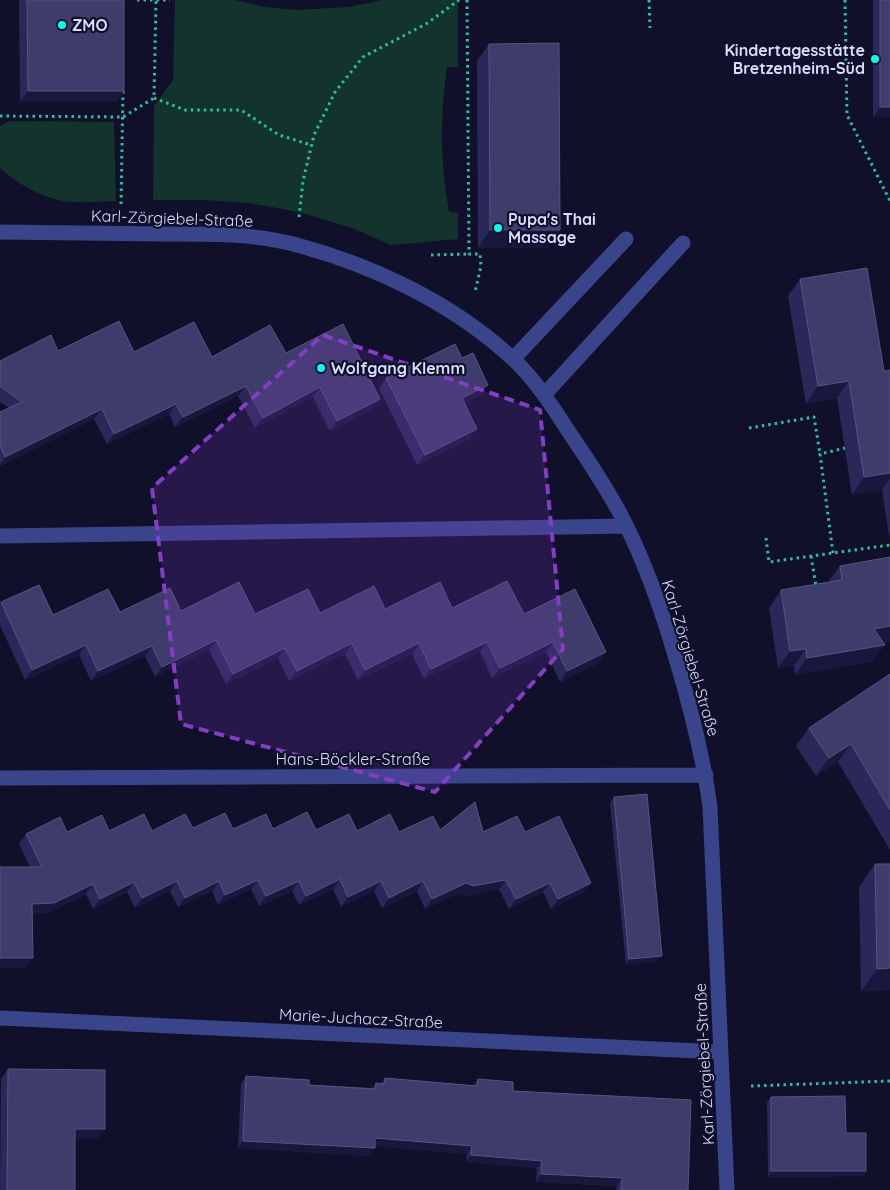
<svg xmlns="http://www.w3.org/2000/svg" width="890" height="1190" viewBox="0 0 890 1190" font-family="Quicksand,sans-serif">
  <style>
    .green { fill: #12342d }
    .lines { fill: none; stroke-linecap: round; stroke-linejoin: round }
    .path { stroke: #2cc09e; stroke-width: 3; stroke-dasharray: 2.5 4; stroke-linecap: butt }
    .minor { stroke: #39448b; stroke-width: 15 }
    .wall { fill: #2a2859 }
    .shaded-wall { fill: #18173e }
    .building { fill: #3d3c6a; stroke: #555582 }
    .marked { fill: #843ec5; fill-opacity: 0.2; stroke: #843ec5; stroke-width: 4; stroke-dasharray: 10 6; stroke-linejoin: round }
    .poi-dot { fill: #05ffee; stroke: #10102a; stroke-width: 2 }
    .labels { text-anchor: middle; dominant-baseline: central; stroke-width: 4.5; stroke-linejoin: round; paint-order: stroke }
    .poi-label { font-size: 16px; font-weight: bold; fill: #d9dbff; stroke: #10102a; text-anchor: start }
    .street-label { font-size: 16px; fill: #d9dbff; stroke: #10102a }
  </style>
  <rect width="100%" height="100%" fill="#10102a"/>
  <!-- green -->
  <path class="green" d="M 175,0 L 234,0 L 266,7 L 297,10 L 349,7 L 383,0 L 458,0 L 458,67 L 447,67 C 440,116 440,163 449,212 L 458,213 L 458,239 L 391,245 L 352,228 L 306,214 L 283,209 L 248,203 L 206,200 L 153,200 L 154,106 L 173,80 Z
    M 9,121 L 114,122 L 116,201 C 102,201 88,203 73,202 C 47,201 19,185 0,168 L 0,126 Z"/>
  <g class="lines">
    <!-- path -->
    <path class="path" d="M 137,0 L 170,0
      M 467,0 L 469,254 L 480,254 L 481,266 L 475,292
      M 649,0 L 650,28
      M 845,0 L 847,115 L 890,201
      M 154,98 L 185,110 L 241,110 L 279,135 L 311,145
      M 0,116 L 123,117 L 154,98 L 156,0
      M 121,204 L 123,91
      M 299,217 L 303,181 L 314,135 L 335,92 L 363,57 L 426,24 L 459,0
      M 431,255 L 469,254
      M 749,428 L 814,417 L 820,454
      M 766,538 L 769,562 L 890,545
      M 833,553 L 820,454 L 845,448
      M 811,556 L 816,586
      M 751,1086 L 890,1081"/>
    <!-- minor -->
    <path class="minor" d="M 0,232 C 54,233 108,233 162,234 C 207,234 253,233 297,245 C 375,266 454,304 513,359 C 537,381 555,411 573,438 C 592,466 612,496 627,527 C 647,568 662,611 675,655 C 690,705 703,755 710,807 L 727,1190
      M 513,359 L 626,239
      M 544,395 L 683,243
      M 0,536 L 626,526
      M 0,778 L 706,775
      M 0,1018 L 720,1052"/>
  </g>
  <!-- wall -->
  <path class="wall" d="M 19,0 L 124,0 L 117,102 L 20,102 Z
    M 873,0 L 890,0 L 890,117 L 873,117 Z
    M 489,44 L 548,248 L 478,248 L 477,61 Z
    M 800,279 L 884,371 L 890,370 L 890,542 L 882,490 L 852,495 L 837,398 L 806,404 L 788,296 Z
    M 58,351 L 134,352 L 212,357 L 286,353 L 380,399 L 373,409 L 330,431 L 313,397 L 255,428 L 238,396 L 175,427 L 169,414 L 107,444 L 94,419 L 0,466 L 0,412 L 9,408 L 0,402 L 0,361 Z
    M 462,358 L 488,385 L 481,395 L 464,403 L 470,439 L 417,465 L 379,388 L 386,378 Z
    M 890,557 L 890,642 L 883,643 L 872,662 L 795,675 L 794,666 L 778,668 L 769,608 L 781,590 L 828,582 L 840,566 Z
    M 1,602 L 53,615 L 181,611 L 255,614 L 320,613 L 385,609 L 452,608 L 524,614 L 599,663 L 560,682 L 546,652 L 492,678 L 480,652 L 424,679 L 412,654 L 358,680 L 345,654 L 289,681 L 278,658 L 226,684 L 209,650 L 155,677 L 145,656 L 91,681 L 79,655 L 25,680 L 0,625 L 0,604 Z
    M 890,674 L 890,850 L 838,762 L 816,776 L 796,746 L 809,728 Z
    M 614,797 L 658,961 L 626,964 L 610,803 Z
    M 193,828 L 233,829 L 273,829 L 399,832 L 440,830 L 483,832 L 525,832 L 584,892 L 551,909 L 543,892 L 509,909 L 499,889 L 466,896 L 459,893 L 425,909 L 417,891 L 382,908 L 374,891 L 341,907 L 333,889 L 299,905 L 292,891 L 259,906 L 251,889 L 218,905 L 212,891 L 178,907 L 170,891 L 135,908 L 127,892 L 93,909 L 86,894 L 47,913 L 33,913 L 26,968 L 0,968 L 0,867 L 30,867 L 19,844 L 26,834 L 109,831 L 152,831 Z
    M 875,864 L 890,990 L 861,991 L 859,887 Z
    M 8,1069 L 97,1139 L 75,1139 L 75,1190 L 0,1190 L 1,1079 Z
    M 246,1076 L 309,1085 L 372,1088 L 376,1083 L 381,1084 L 385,1078 L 473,1086 L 478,1079 L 513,1091 L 688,1190 L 616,1190 L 617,1186 L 536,1182 L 537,1168 L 466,1162 L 467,1154 L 375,1146 L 375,1148 L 369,1156 L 238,1148 L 241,1084 Z
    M 771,1097 L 846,1133 L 866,1171 L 863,1176 L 768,1177 L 767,1102 Z"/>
  <!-- shaded-wall -->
  <path class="shaded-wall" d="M 28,91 L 124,91 L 117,102 L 20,102 Z
    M 880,107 L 890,107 L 890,117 L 873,117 Z
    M 490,230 L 560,230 L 548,248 L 478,248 Z
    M 849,381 L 837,398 L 806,404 L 818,386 Z
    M 488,385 L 481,395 L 455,408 L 462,398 Z
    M 246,386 L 238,396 L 175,427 L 183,417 Z
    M 320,387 L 313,397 L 255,428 L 263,418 Z
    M 380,399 L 373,409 L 330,431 L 337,421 Z
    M 176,404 L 169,414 L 107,444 L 114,434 Z
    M 102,409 L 94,419 L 0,466 L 0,465 L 5,457 Z
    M 477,429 L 470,439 L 417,465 L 425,455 Z
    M 890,473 L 890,478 L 882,490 L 852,495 L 864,477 Z
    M 890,626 L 890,642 L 862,647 L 874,629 Z
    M 216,640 L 209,650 L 155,677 L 162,667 Z
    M 487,642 L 480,652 L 424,679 L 431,669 Z
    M 553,642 L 546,652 L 492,678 L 500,668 Z
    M 352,643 L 345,654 L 289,681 L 297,671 Z
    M 419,643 L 412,654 L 358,680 L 365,670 Z
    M 86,645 L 79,655 L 25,680 L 32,670 Z
    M 885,645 L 872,662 L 795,675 L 807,658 Z
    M 152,646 L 145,656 L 91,681 L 98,671 Z
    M 285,648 L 278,658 L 226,684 L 233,674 Z
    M 806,649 L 794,666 L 778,668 L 790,651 Z
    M 606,652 L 599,663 L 560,682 L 567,671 Z
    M 851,744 L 838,762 L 816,776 L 829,758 Z
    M 340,879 L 333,889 L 299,905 L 306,896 Z
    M 258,880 L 251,889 L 218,905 L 225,895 Z
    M 506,880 L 499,889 L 466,896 L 459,893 L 425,909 L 432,899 L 466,883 Z
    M 177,881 L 170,891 L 135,908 L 142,898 Z
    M 219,881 L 212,891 L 178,907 L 185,898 Z
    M 299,881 L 292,891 L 259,906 L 266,896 Z
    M 381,881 L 374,891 L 341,907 L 348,897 Z
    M 423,881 L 417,891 L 382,908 L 389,898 Z
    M 134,882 L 127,892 L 93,909 L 100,899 Z
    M 550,883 L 543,892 L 509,909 L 516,899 Z
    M 591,883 L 584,892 L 551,909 L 558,899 Z
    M 93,884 L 86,894 L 47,913 L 26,914 L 32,904 Z
    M 662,956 L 658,961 L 626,964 L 629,959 Z
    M 0,958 L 33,958 L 26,968 L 0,968 Z
    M 890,968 L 890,990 L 861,991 L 877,969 Z
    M 75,1129 L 105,1129 L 97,1139 L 68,1139 Z
    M 375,1138 L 472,1146 L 467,1154 L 370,1146 Z
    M 243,1141 L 375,1148 L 369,1156 L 238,1148 Z
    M 471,1155 L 542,1161 L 537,1168 L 466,1162 Z
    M 771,1171 L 866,1171 L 863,1176 L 768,1177 Z
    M 541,1174 L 622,1178 L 617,1186 L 536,1182 Z"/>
  <!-- building -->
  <path class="building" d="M 27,0 L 124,0 L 124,91 L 28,91 Z
    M 880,0 L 890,0 L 890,107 L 880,107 Z
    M 559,43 L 560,230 L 490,230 L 489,44 Z
    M 867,268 L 884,371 L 890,370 L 890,473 L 864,477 L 849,381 L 818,386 L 800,279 Z
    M 119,321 L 134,352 L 194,322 L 212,357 L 270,325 L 286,353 L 343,324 L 380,399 L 337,421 L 320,387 L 263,418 L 246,386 L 183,417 L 176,404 L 114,434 L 102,409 L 5,457 L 0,446 L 0,412 L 22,402 L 0,386 L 0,361 L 51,335 L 58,351 Z
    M 455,344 L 462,358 L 473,353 L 488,385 L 462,398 L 477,429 L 425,455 L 386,378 Z
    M 890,557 L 890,626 L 874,629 L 885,645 L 807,658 L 806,649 L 790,651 L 781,590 L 842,580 L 840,566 Z
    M 507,581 L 524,614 L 575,589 L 606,652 L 567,671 L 553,642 L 500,668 L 487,642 L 431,669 L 419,643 L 365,670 L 352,643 L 297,671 L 285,648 L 233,674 L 216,640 L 162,667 L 152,646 L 98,671 L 86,645 L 32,670 L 1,602 L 39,585 L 53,615 L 108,589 L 120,612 L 170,588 L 181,611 L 239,582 L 255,614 L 308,589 L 320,613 L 374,586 L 385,609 L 440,582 L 452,608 Z
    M 890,674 L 890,810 L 851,744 L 829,758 L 809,728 Z
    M 647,794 L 662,956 L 629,959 L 614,797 Z
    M 475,802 L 483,832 L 517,816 L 525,832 L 559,816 L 591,883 L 558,899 L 550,883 L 516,899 L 506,880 L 473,886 L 466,883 L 432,899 L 423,881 L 389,898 L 381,881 L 348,897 L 340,879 L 306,896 L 299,881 L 266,896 L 258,880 L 225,895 L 219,881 L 185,898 L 177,881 L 142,898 L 134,882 L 100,899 L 93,884 L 54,903 L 32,904 L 33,958 L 0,958 L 0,867 L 42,867 L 26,834 L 60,817 L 67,832 L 102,815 L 109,831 L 144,814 L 152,831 L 185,814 L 193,828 L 225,813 L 233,829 L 266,814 L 273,829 L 307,812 L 316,830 L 349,814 L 357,831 L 390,814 L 399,832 L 433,816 L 440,830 Z
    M 875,864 L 890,864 L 890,968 L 877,969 Z
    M 8,1069 L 105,1070 L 105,1129 L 75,1129 L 75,1190 L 7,1190 Z
    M 246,1076 L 309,1080 L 309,1085 L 375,1089 L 376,1083 L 384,1084 L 385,1078 L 477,1086 L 478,1079 L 513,1082 L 513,1091 L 691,1100 L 688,1190 L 621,1190 L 622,1178 L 541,1174 L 542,1161 L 471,1155 L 472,1146 L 375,1138 L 375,1148 L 243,1141 Z
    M 845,1096 L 846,1133 L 866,1133 L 866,1171 L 771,1171 L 771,1097 Z"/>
  <!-- marked area -->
  <path class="marked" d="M 323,335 L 540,410 L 563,649 L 435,792 L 181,724 L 152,488 Z"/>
  <!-- markers -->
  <g class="poi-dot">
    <circle cx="62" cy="25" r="5"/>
    <circle cx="875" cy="59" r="5"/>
    <circle cx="498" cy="228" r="5"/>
    <circle cx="321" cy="368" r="5"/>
  </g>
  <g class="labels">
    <!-- poi labels -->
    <g class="poi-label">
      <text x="72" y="25">ZMO</text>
      <text x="865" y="50" text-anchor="end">Kindertagesstätte<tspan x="865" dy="18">Bretzenheim-Süd</tspan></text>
      <text x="508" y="219">Pupa's Thai<tspan x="508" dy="18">Massage</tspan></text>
      <text x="331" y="368">Wolfgang Klemm</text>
    </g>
    <!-- street labels -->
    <g class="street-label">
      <text transform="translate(172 218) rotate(2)">Karl-Zörgiebel-Straße</text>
      <text transform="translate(691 658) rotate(73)">Karl-Zörgiebel-Straße</text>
      <text x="353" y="759">Hans-Böckler-Straße</text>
      <text transform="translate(361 1018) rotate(3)">Marie-Juchacz-Straße</text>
      <text transform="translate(704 1064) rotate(-93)">Karl-Zörgiebel-Straße</text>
    </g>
  </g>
</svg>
